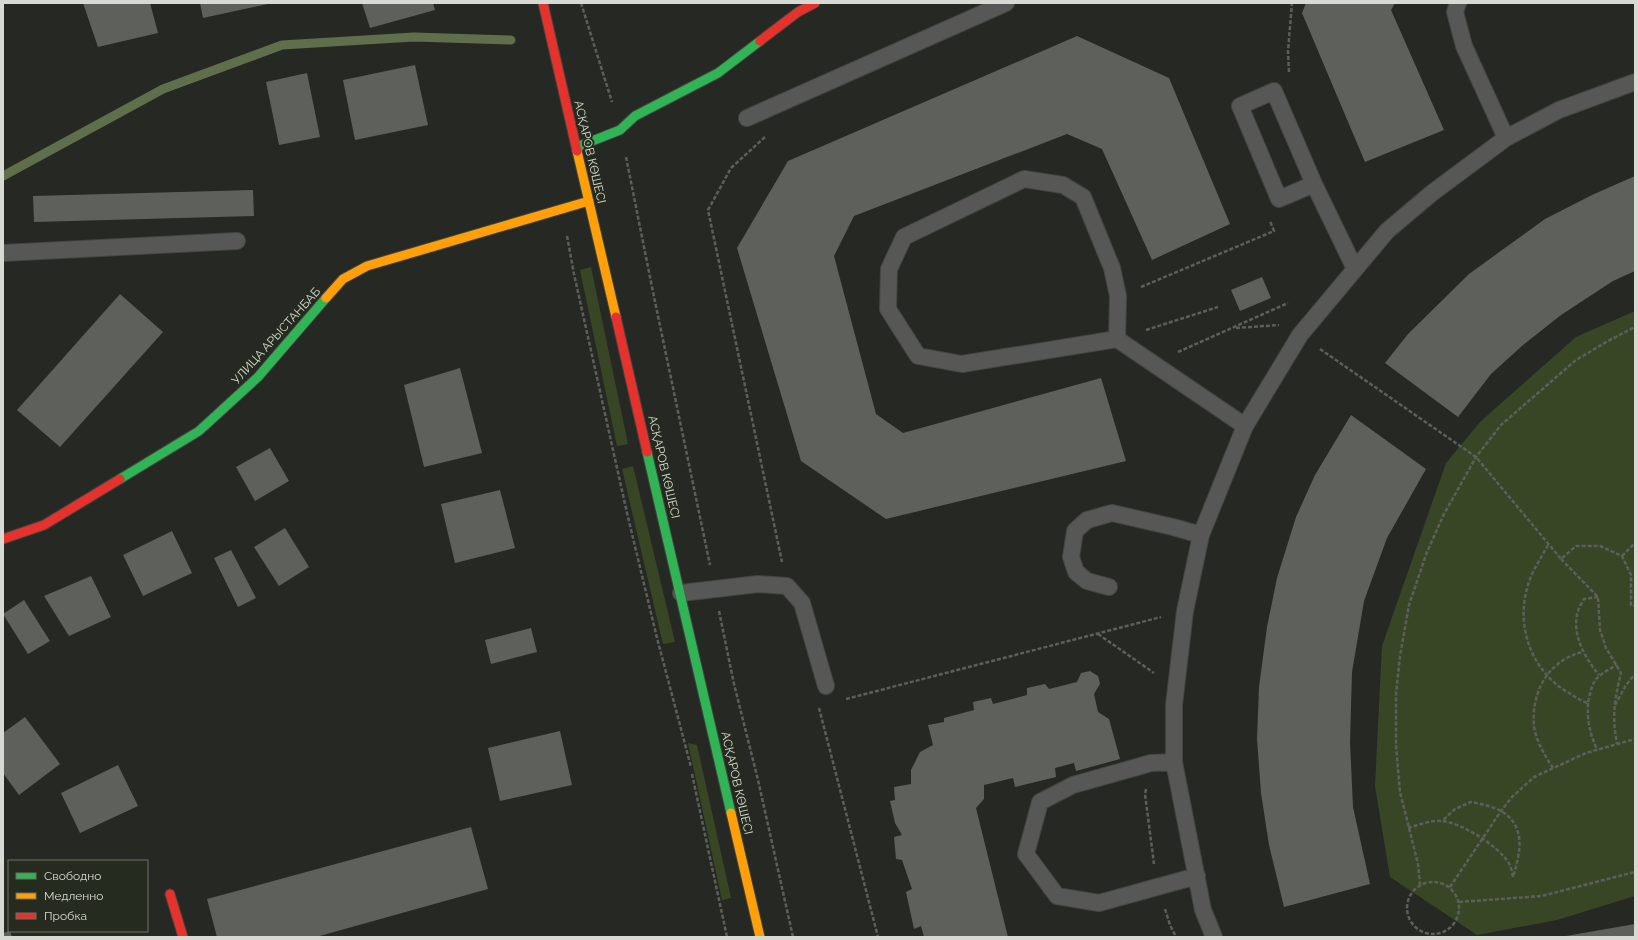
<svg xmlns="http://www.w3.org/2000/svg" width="1638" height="940" viewBox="0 0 1638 940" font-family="Raleway,sans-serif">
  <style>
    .green { fill: #394626 }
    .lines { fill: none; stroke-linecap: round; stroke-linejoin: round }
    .stream { stroke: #5f6f4b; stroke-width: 9 }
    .building { fill: #5e605b }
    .lane-casing { stroke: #434540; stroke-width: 18 }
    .fast-casing { stroke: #434540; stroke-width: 11 }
    .slow-casing { stroke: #434540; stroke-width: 11 }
    .jam-casing { stroke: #434540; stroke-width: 11 }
    .path { stroke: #5d5f5b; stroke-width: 2.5; stroke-dasharray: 4 2; stroke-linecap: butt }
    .lane { stroke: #575855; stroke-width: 16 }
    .fast { stroke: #30b455; stroke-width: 9 }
    .slow { stroke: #ff9f0a; stroke-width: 9 }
    .jam { stroke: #e5322d; stroke-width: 9 }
    .labels { text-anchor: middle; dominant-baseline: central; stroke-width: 4; stroke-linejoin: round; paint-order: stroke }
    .street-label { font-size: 12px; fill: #d7dad3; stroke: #262b20 }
  </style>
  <rect width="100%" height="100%" fill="#262823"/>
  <!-- green -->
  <path class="green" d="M 591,267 L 628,444 L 617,446 L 580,270 Z
    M 1635,311 L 1635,896 L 1557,920 L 1477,935 L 1390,877 L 1375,786 L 1382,646 L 1446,463 L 1481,421 L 1576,337 Z
    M 633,466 L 675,642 L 663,644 L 622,469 Z
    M 688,743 L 697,745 L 731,898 L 722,900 Z"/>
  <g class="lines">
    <!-- stream -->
    <path class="stream" d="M 3,176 L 163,89 L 282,45 L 414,37 L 511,40"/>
  </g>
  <!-- building -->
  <path class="building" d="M 83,3 L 150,3 L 158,33 L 98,47 Z
    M 200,3 L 268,3 L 268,4 L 203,18 Z
    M 362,3 L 433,3 L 435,10 L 370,28 Z
    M 1306,3 L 1395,3 L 1391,10 L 1444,130 L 1365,162 L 1302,13 Z
    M 1077,36 L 1169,78 L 1230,224 L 1152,260 L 1102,149 L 1067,134 L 854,216 L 834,256 L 876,414 L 903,433 L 1101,378 L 1126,461 L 886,519 L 801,461 L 737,248 L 788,161 Z
    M 415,65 L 428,125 L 355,140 L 343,80 Z
    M 307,73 L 320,137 L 279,145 L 266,82 Z
    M 1635,176 L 1635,271 L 1613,281 L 1561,315 L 1523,345 L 1491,374 L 1458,417 L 1385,363 L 1408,334 L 1469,274 L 1545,219 L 1592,195 Z
    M 253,190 L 254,216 L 34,222 L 33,196 Z
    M 1262,277 L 1271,298 L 1240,311 L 1231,290 Z
    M 120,294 L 163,332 L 60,447 L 17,410 Z
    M 460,368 L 482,453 L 424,467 L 404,385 Z
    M 1351,415 L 1426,469 L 1387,538 L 1364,601 L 1352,672 L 1350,742 L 1353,807 L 1370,884 L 1284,907 L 1269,845 L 1261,793 L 1257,739 L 1259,687 L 1267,627 L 1277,578 L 1296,517 L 1315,475 Z
    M 270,448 L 289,481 L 255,501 L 236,467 Z
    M 500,490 L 515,548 L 455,563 L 441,504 Z
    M 285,528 L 309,567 L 279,586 L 254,547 Z
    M 172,531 L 192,573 L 143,596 L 123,555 Z
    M 231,550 L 256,598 L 238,607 L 214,558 Z
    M 91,576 L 111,617 L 69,636 L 44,596 Z
    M 24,600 L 50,641 L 28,654 L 3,614 Z
    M 531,628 L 537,652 L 491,664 L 485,640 Z
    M 1090,671 L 1098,676 L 1100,684 L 1094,694 L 1098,712 L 1109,719 L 1120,759 L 1076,771 L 1074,763 L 1055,768 L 1056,777 L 1015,787 L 1013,778 L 984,785 L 984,799 L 976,808 L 1008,937 L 924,937 L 921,926 L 914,929 L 906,892 L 912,889 L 902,860 L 896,859 L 894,837 L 902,835 L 895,823 L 890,801 L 895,800 L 894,787 L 911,784 L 911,770 L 920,752 L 933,745 L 928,725 L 944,722 L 944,718 L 974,710 L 973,702 L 991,698 L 993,704 L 1027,695 L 1027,688 L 1045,684 L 1049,689 L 1077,682 L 1081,673 Z
    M 25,717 L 60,764 L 19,795 L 3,773 L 3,733 Z
    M 560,731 L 572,785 L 500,801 L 488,748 Z
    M 118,765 L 138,806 L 80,833 L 61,793 Z
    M 471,827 L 488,889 L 316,937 L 217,937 L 207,899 Z
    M 1635,924 L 1635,937 L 1566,937 L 1566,936 Z
    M 10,931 L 12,937 L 3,937 L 3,933 Z"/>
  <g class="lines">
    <defs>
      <path id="lane" d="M 1458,3 L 1455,12 L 1464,46 L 1506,138
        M 747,118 L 1006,3
        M 1314,184 L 1279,199 L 1240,106 L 1274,91 L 1314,184 L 1355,269
        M 3,253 L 237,241
        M 1117,339 L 1118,296 L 1112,268 L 1083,197 L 1063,185 L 1024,179 L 904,237 L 889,269 L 888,309 L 918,356 L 962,364 L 1117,339 L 1245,426
        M 1109,587 L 1087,581 L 1076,572 L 1071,557 L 1075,531 L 1087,520 L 1112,513 L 1173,527 L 1201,535
        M 681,593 L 758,584 L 787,586 L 802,603 L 826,686
        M 1174,762 L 1151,763 L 1073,785 L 1040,802 L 1026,854 L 1057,896 L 1099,903 L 1197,876
        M 1214,937 L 1203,910 L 1174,762 L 1174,705 L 1185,611 L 1201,535 L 1245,426 L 1300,335 L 1387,231 L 1432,193 L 1506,138 L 1559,110 L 1635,82"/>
      <path id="fast" d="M 577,147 L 620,130 L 635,116 L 718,73 L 760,41
        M 647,452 L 731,813
        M 120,479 L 199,431 L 258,377 L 326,298"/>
      <path id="slow" d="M 577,151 L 616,317
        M 326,298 L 343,279 L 367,266 L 589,201
        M 731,813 L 760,937"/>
      <path id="jam" d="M 543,3 L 577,151
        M 760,41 L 798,12 L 815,3
        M 616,317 L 647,452
        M 3,539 L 44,525 L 120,479
        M 170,894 L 183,937"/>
    </defs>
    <!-- lane casing -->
    <use href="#lane" class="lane-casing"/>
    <!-- fast casing -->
    <use href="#fast" class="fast-casing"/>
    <!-- slow casing -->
    <use href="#slow" class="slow-casing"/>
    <!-- jam casing -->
    <use href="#jam" class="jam-casing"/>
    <!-- path -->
    <path class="path" d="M 581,3 L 612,102
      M 1289,72 L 1288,51 L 1292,3
      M 765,137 L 731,168 L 708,210 L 782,562
      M 626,157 L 653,292 L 710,565
      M 567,236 L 574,274 L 627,513 L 657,638 L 691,767
      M 1141,287 L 1274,231 L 1270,221
      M 1236,328 L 1279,325
      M 1146,330 L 1218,307
      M 1320,349 L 1476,457 L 1561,559 L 1576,546 L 1600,546 L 1622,556 L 1631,575 L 1631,605 L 1635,606
      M 1178,352 L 1288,303
      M 1548,545 C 1541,558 1532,571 1528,585 C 1515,627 1532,672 1569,693 C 1575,697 1581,701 1588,703 C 1593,678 1595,677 1617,665
      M 1622,556 L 1635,543
      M 1561,559 L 1598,597 L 1600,630 L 1606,648 L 1621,673 C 1614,701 1612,716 1617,744
      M 1598,597 L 1584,599 C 1582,603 1579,607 1578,611 C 1571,634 1585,658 1599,675
      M 719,611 L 734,684 L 758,780 L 793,937
      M 1098,634 L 1154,673
      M 846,699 L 1161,617
      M 1588,703 C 1587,721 1590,733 1597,750
      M 1615,705 L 1626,685 L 1635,674
      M 819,708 L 878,937
      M 1553,768 C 1545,756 1536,741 1534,726 C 1531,692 1548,660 1583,652
      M 692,774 L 727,937
      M 1146,789 L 1145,794 L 1154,864
      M 1408,828 C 1419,825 1430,820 1441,821 C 1461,822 1498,846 1508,862 C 1511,866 1512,872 1513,877 C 1520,854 1527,826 1501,811 C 1492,806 1481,804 1471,802 L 1455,809 L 1442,821
      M1407 908a26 26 0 1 1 52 0a26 26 0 1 1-52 0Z
      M 1420,885 L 1418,864 L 1400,792 L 1396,745 L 1396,694 L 1400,656 L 1409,605 L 1427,552 L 1444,514 L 1476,457 L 1501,425 L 1576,360 L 1608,341 L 1635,327
      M 1450,887 L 1501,811 L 1512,797 L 1534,777 L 1586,753 L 1635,739
      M 1459,902 L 1542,896 L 1635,872
      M 1165,909 L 1170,925 L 1176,937"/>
    <!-- lane -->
    <use href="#lane" class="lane"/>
    <!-- fast -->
    <use href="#fast" class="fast"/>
    <!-- slow -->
    <use href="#slow" class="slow"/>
    <!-- jam -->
    <use href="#jam" class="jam"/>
  </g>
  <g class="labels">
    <!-- street labels -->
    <g class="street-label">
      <text transform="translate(590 152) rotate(77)">АСҚАРОВ КӨШЕСІ</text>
      <text transform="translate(276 336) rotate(-48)">УЛИЦА АРЫСТАНБАБ</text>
      <text transform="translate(664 467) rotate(77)">АСҚАРОВ КӨШЕСІ</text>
      <text transform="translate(737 783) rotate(77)">АСҚАРОВ КӨШЕСІ</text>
    </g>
  </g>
  <!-- border -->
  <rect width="1638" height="940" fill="none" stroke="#d7dad3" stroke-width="8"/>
  <!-- legend -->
  <rect x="8" y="860" width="140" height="72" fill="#262b20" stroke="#6d7168"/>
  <rect x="16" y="873" width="20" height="6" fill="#30b455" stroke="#6d7168"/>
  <text x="44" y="880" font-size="12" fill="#d7dad3">Свободно</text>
  <rect x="16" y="893" width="20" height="6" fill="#ff9f0a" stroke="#6d7168"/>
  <text x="44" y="900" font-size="12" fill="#d7dad3">Медленно</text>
  <rect x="16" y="913" width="20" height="6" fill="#e5322d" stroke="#6d7168"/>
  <text x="44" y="920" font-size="12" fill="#d7dad3">Пробка</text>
</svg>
